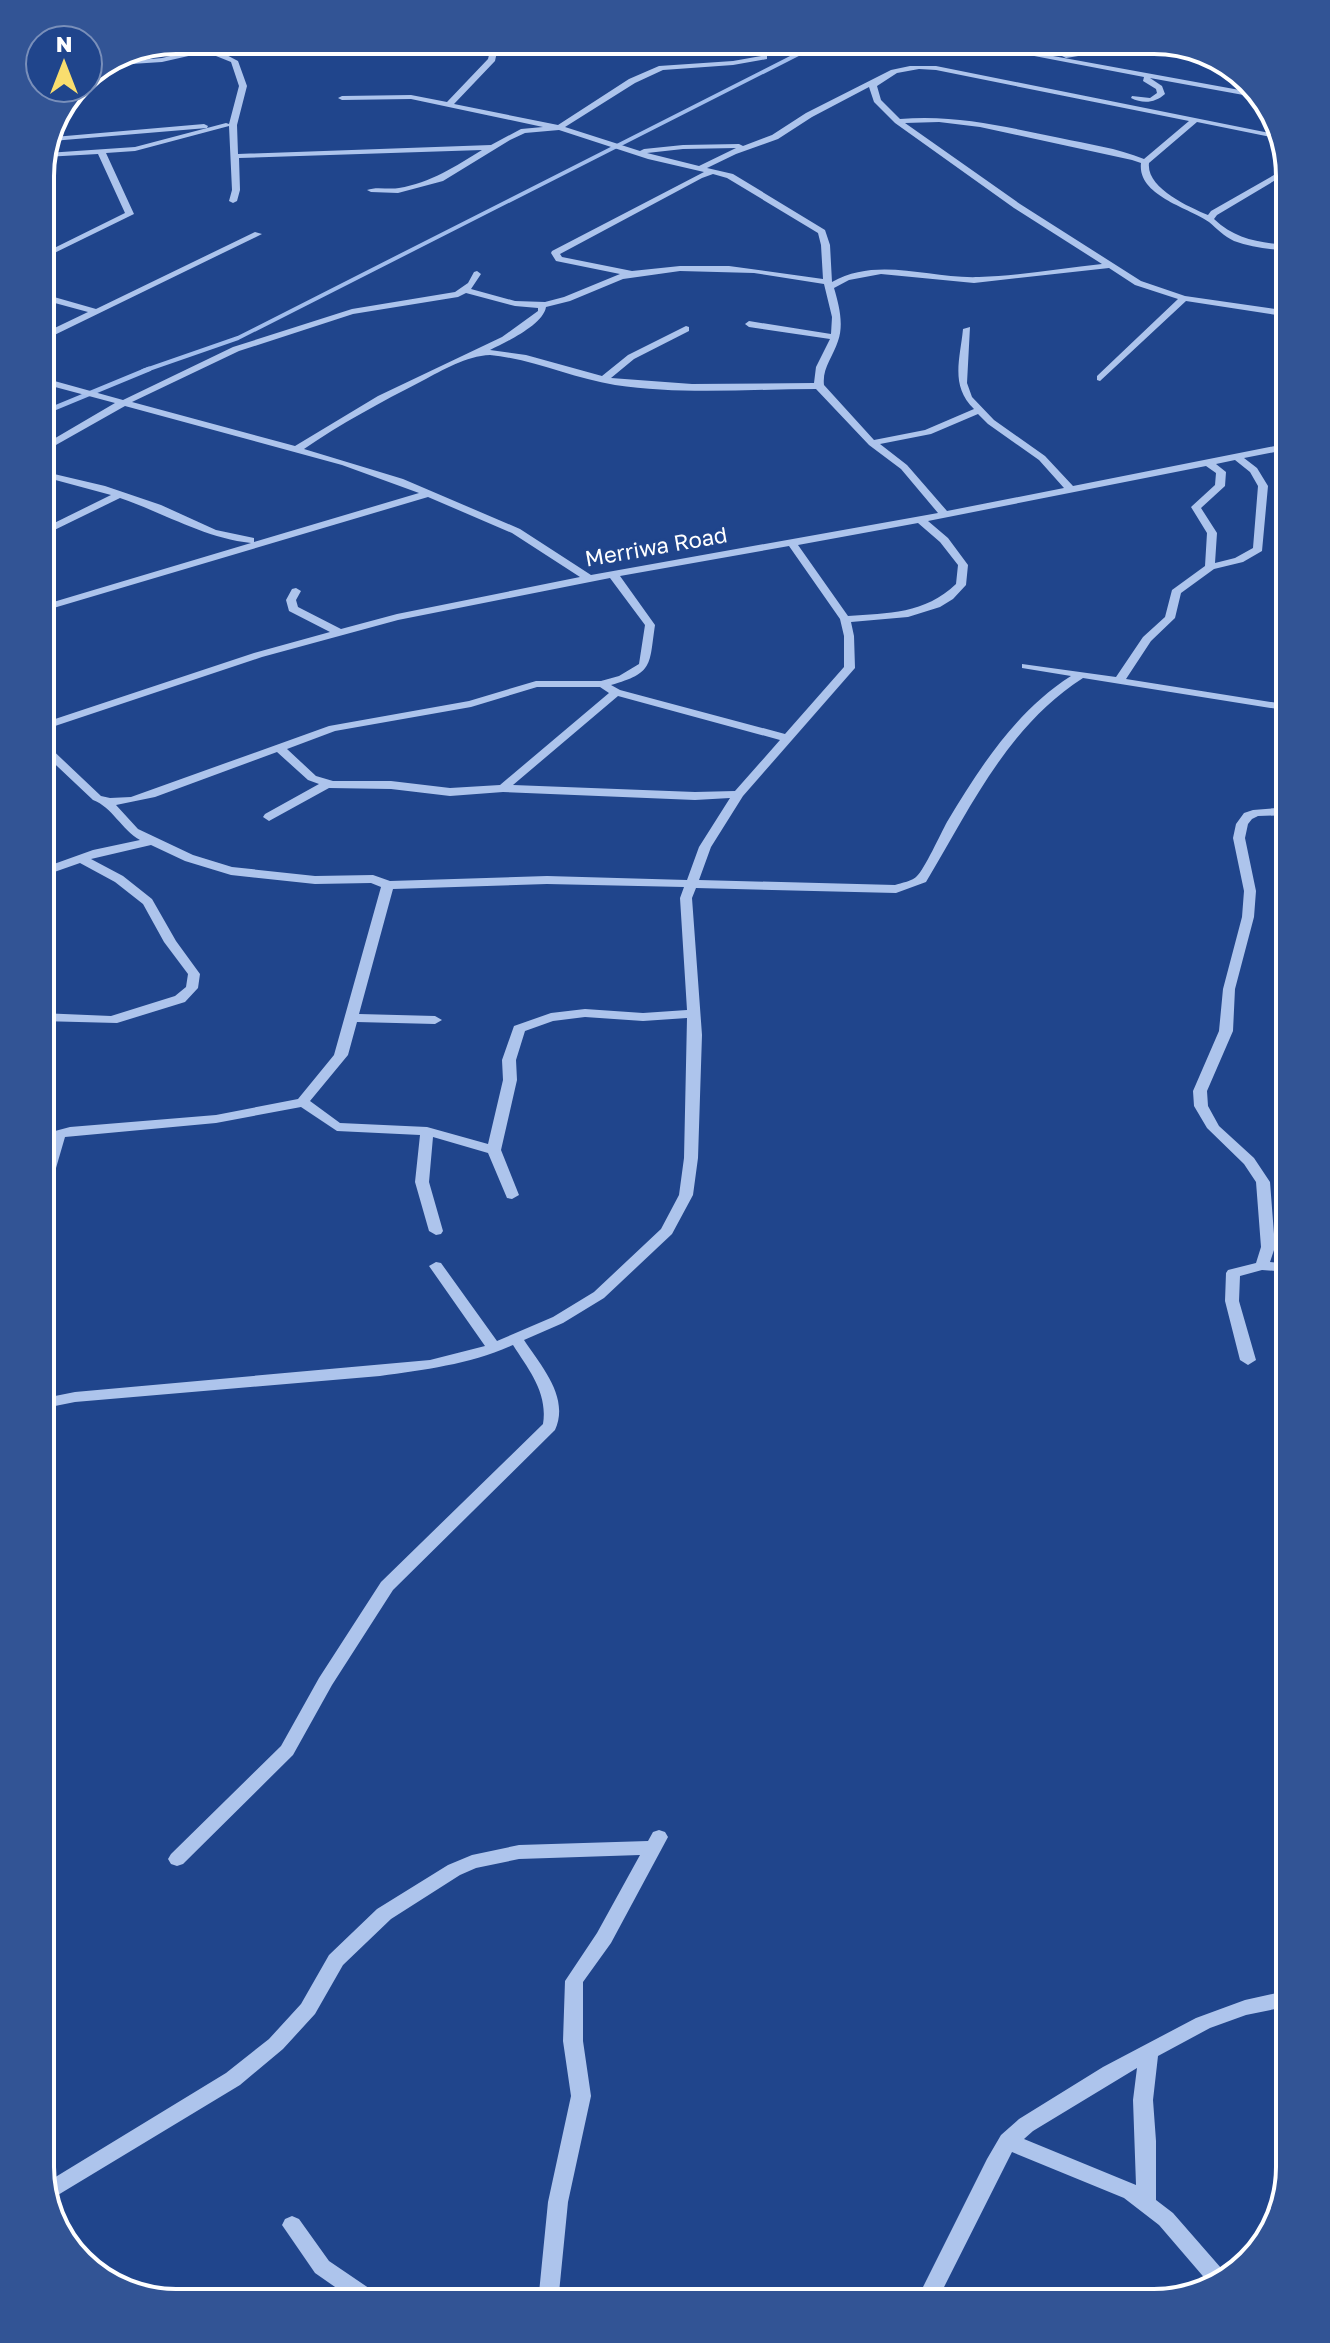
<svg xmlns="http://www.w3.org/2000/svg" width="1330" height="2343" viewBox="0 0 1330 2343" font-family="'Golos Text',sans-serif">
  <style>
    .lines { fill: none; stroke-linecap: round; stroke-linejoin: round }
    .stream-far1 { stroke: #a1bded; stroke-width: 4 }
    .stream { stroke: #a1bded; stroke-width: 5 }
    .minor { fill: #adc4ec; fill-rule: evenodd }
    .labels { text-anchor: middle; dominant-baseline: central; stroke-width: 6; stroke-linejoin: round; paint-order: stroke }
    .far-street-label { font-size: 22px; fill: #fff; stroke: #20458c }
    .rim { fill: none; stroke: #fff; stroke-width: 4 }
  </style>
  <rect width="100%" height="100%" fill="#20458c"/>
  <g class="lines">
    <!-- stream-far1 -->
    <path class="stream-far1" d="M 143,371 L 238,338 L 818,44"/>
    <!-- stream -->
    <path class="stream" d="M 40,414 L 149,369"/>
    <!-- minor -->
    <path class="minor" d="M 1127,41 L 1179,46 L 1192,50 L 1139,46 L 1066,58 L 1062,56 L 1127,44 Z
      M 962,42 L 977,42 L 1256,93 L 1260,98 L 1150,78 L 1162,86 L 1165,94 C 1155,103 1143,104 1131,98 L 1132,96 L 1150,98 L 1157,93 L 1156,89 L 1143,81 L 1144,77 Z
      M 491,47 L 498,47 L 495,61 L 454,104 L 558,125 L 629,79 L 659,66 L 733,61 L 767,55 L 767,59 L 733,65 L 663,70 L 635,83 L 565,127 L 640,151 L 644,149 L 683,145 L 739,144 L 743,146 L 772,135 L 806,113 L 891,70 L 910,66 L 936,66 L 1280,135 L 1281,139 L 1197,122 L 1149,163 C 1146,188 1189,207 1208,215 L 1211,211 L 1288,167 L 1289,172 L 1217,215 L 1214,219 C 1236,240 1261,243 1290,245 L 1290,251 C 1271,249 1252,248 1234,241 C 1224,236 1217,229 1209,222 C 1190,208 1137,196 1141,163 L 1132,160 L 980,127 L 939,122 L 905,123 L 1020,204 L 1141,281 L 1185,296 L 1290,311 L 1290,317 L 1186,301 L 1100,381 L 1097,380 L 1097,376 L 1178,299 L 1135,285 L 1109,268 L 974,283 L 881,274 L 849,280 L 834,288 C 839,305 844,324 838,341 C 833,357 822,368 824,385 L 874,440 L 925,430 L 974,409 C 950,385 960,360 963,329 L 970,327 L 967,383 L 972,397 L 994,420 L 1045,456 L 1073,486 L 1290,443 L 1290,449 L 1244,458 L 1257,468 L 1268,486 L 1262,551 L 1243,562 L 1214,569 L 1181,593 L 1175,618 L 1151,641 L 1126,679 L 1290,705 L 1290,711 L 1083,678 C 1007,727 971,807 926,882 L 896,893 L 696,888 L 692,898 L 702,1035 L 698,1158 L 693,1195 L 672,1234 L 604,1298 L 563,1323 L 524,1340 C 541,1366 570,1397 555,1430 L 393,1590 L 332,1685 L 293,1755 L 183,1864 L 177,1866 L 171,1864 L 168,1859 L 171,1854 L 281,1746 L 319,1678 L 381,1582 L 543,1424 C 548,1393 529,1370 513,1345 C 471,1364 425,1370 380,1376 L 75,1402 L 40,1409 L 40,1399 L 75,1392 L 430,1360 L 485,1346 L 429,1266 L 436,1262 L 441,1263 L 497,1341 L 553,1317 L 594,1292 L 661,1229 L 679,1195 L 684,1158 L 687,1018 L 643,1021 L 585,1017 L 553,1021 L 525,1031 L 516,1060 L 517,1080 L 501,1150 L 519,1195 L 512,1199 L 507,1198 L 488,1153 L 433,1137 L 429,1182 L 443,1231 L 441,1234 L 436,1235 L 429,1231 L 415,1182 L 420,1135 L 337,1131 L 301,1107 L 216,1123 L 65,1137 L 56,1168 L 47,1232 L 40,1236 C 40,1201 36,1162 55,1131 L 70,1127 L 216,1115 L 298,1099 L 334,1055 L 381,887 L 371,883 L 315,884 L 231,875 L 185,861 L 151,845 L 91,859 L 123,876 L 152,899 L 176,941 L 200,974 L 198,988 L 185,1002 L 117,1023 L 40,1021 L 40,1013 L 111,1016 L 175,996 L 186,987 L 188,974 L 164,942 L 143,904 L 115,882 L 80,863 L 40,877 L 40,869 L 93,850 L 140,840 C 122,830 112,807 93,800 L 40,750 L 40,741 L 44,742 L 101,796 L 110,798 L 131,797 L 329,726 L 469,701 L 536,681 L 601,681 L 619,676 L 639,664 L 645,625 L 610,578 L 398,620 L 262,657 L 40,731 L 40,724 L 254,653 L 330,632 L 289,611 L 286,600 L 292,589 L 296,588 L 301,591 L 296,600 L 298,607 L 341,629 L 397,614 L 580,577 L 512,533 L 428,497 L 40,612 L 40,606 L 251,543 C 204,538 164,513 120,498 L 40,537 L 40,530 L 111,495 L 48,478 L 40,472 L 40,464 L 54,474 L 105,486 L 161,505 L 216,530 L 254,538 L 254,542 L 419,493 L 342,465 L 125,406 L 40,454 L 40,447 L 115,403 L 40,383 L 40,377 L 123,400 L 233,347 L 352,309 L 455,292 L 468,283 L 474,272 L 477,271 L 481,274 L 471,289 L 515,301 L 545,302 L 564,297 L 620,274 L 556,261 L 551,253 L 552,251 L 704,172 L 648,159 L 559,130 L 525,133 L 510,140 L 443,181 L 398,193 L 371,192 L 367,190 C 377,186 388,190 399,188 C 430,183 456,166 482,150 L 239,158 L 240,190 L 237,201 L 233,203 L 229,201 L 232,190 L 229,126 L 135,151 L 106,153 L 134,214 L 40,260 L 40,255 L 125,213 L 98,154 L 45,157 L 47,153 L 135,147 L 226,123 L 229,124 L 239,86 L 231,62 L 206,52 L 162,62 L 100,66 L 106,63 L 162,58 L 200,49 L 215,49 L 238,61 L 247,86 L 237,125 L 238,154 L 491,145 L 521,129 L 543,127 L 411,99 L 342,100 L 338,98 L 342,96 L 411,95 L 447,102 L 488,59 ZM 919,69 L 936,70 L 1189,121 L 1144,159 C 1117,148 1088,144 1060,138 C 1006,127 955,114 900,119 L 881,100 L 877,86 L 897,73 ZM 869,87 L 874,102 L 895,123 L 1014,208 L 1102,264 C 1061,268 1020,276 979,277 C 930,279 878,256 832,282 L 830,245 L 825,230 L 733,174 L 707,168 L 736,154 L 778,139 L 812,117 ZM 736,148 L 699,166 L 647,153 L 683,149 ZM 713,174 L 727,178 L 818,233 L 821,245 L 823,279 L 729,266 L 680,266 L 632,271 L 562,257 L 560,254 L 702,178 ZM 680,271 L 754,273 L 824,284 L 832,317 L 831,334 L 749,321 L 745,324 L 749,327 L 830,339 L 816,367 L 814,383 L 692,384 L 611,378 L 634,359 L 689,331 L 689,327 L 686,326 L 628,355 L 602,376 L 526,355 L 490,350 C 506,342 543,325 546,307 L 570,301 L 623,279 ZM 466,293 L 515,306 L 538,308 L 538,311 L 502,337 L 378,396 L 295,446 L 132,402 L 239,351 L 353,314 L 458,297 ZM 490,355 C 533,359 572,378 615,385 C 681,395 750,389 816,389 L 869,445 L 901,469 L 938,513 L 591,575 L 520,529 L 403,479 L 304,449 C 342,423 381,402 422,381 C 443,370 466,356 490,355 ZM 978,414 L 988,424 L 1039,460 L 1064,488 L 947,511 L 907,465 L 880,444 L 931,434 ZM 1235,460 L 1250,472 L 1258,486 L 1253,548 L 1235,558 L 1215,563 L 1217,533 L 1201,508 L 1225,486 L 1226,472 L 1216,464 ZM 1206,466 L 1216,473 L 1215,485 L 1191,507 L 1207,533 L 1205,566 L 1172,590 L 1165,617 L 1143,637 L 1116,677 L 1022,664 L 1022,668 L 1071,676 C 1016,711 980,767 947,822 C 941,833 924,870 917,876 C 913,881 901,883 895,885 L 699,880 L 711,847 L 743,796 L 855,668 L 854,636 L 851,622 L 908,617 L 940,607 L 953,599 L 966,585 L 968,565 L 948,538 L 928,521 ZM 918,523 L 940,542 L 958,565 L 956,584 C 925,614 888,613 848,616 L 798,545 ZM 789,546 L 840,619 L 844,636 L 844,667 L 785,734 L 620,690 L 611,685 C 654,673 649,665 655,625 L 620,576 ZM 537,687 L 600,687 L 609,693 L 500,785 L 450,788 L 391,781 L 333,781 L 316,776 L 287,749 L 335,731 L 471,707 ZM 618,696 L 780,740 L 735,791 L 695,792 L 513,785 ZM 277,752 L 308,780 L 319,784 L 265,814 L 263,817 L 269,821 L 329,788 L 391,789 L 450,796 L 503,792 L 695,800 L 730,798 L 699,847 L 687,880 L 547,876 L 390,881 L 373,875 L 315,876 L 232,867 L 193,855 L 138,829 L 116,805 L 155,797 ZM 547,884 L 684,887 L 680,898 L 687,1010 L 643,1013 L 585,1009 L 551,1013 L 514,1026 L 502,1060 L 503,1080 L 488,1144 L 427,1127 L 340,1123 L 310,1101 L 348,1055 L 357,1022 L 435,1024 L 442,1020 L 435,1016 L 359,1014 L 393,889 Z
      M 204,124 L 208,126 L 207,128 L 52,141 L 54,137 Z
      M 255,232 L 262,234 L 40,342 L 40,335 L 88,312 L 40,299 L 40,293 L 96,309 Z
      M 1290,807 L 1290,815 L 1258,816 L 1252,819 L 1248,824 L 1245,838 L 1256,891 L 1254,917 L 1235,989 L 1233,1031 L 1207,1091 L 1208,1106 L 1219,1126 L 1254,1158 L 1270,1182 L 1275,1247 L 1270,1262 L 1290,1264 L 1290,1272 L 1262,1270 L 1240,1276 L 1239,1301 L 1256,1360 L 1248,1365 L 1240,1360 L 1225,1301 L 1226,1273 L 1228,1270 L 1256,1263 L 1261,1247 L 1256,1182 L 1244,1164 L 1207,1128 L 1194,1106 L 1193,1091 L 1219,1031 L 1223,989 L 1242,917 L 1244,891 L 1233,838 L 1236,824 L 1244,813 L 1253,810 Z
      M 659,1830 L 665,1832 L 668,1837 L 611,1943 L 583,1982 L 583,2041 L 591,2096 L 568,2202 L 558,2303 L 538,2303 L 548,2202 L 571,2096 L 563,2041 L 565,1981 L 597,1933 L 640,1855 L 519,1859 L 476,1868 L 460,1875 L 391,1919 L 343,1965 L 315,2014 L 283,2049 L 240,2085 L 48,2201 L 44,2184 L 226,2073 L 269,2039 L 301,2004 L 329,1955 L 377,1909 L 448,1865 L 472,1855 L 519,1845 L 648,1841 L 653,1832 Z
      M 1290,1990 L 1290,2006 L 1246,2015 L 1210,2028 L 1158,2056 L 1153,2100 L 1156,2141 L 1156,2200 L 1173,2213 L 1228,2276 L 1214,2289 L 1159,2225 L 1124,2198 L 1012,2152 L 936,2303 L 915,2303 L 987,2159 L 1001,2135 L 1019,2119 L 1103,2067 L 1196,2018 L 1245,2000 ZM 1137,2068 L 1133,2100 L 1136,2185 L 1024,2139 L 1033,2131 Z
      M 292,2216 L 299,2219 L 329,2261 L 382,2297 L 385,2303 L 358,2303 L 315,2273 L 282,2225 L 285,2219 Z"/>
  </g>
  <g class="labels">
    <!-- far-street labels -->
    <g class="far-street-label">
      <text transform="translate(656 546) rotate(-10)">Merriwa Road</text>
    </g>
  </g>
  <!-- crop -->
  <path d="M0 0H1330V2343H0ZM176 54H1154A122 122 0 0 1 1276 176V2167A122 122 0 0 1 1154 2289H176A122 122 0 0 1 54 2167V176A122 122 0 0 1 176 54Z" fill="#325495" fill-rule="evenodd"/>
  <path class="rim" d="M176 54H1154A122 122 0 0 1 1276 176V2167A122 122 0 0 1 1154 2289H176A122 122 0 0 1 54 2167V176A122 122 0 0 1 176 54Z"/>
  <!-- north arrow -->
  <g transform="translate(64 64)"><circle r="38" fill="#20458c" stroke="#798fba" stroke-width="2"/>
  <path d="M0-6L14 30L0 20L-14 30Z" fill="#f9de6e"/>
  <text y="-12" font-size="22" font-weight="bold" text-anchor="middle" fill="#ffffff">N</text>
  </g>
</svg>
